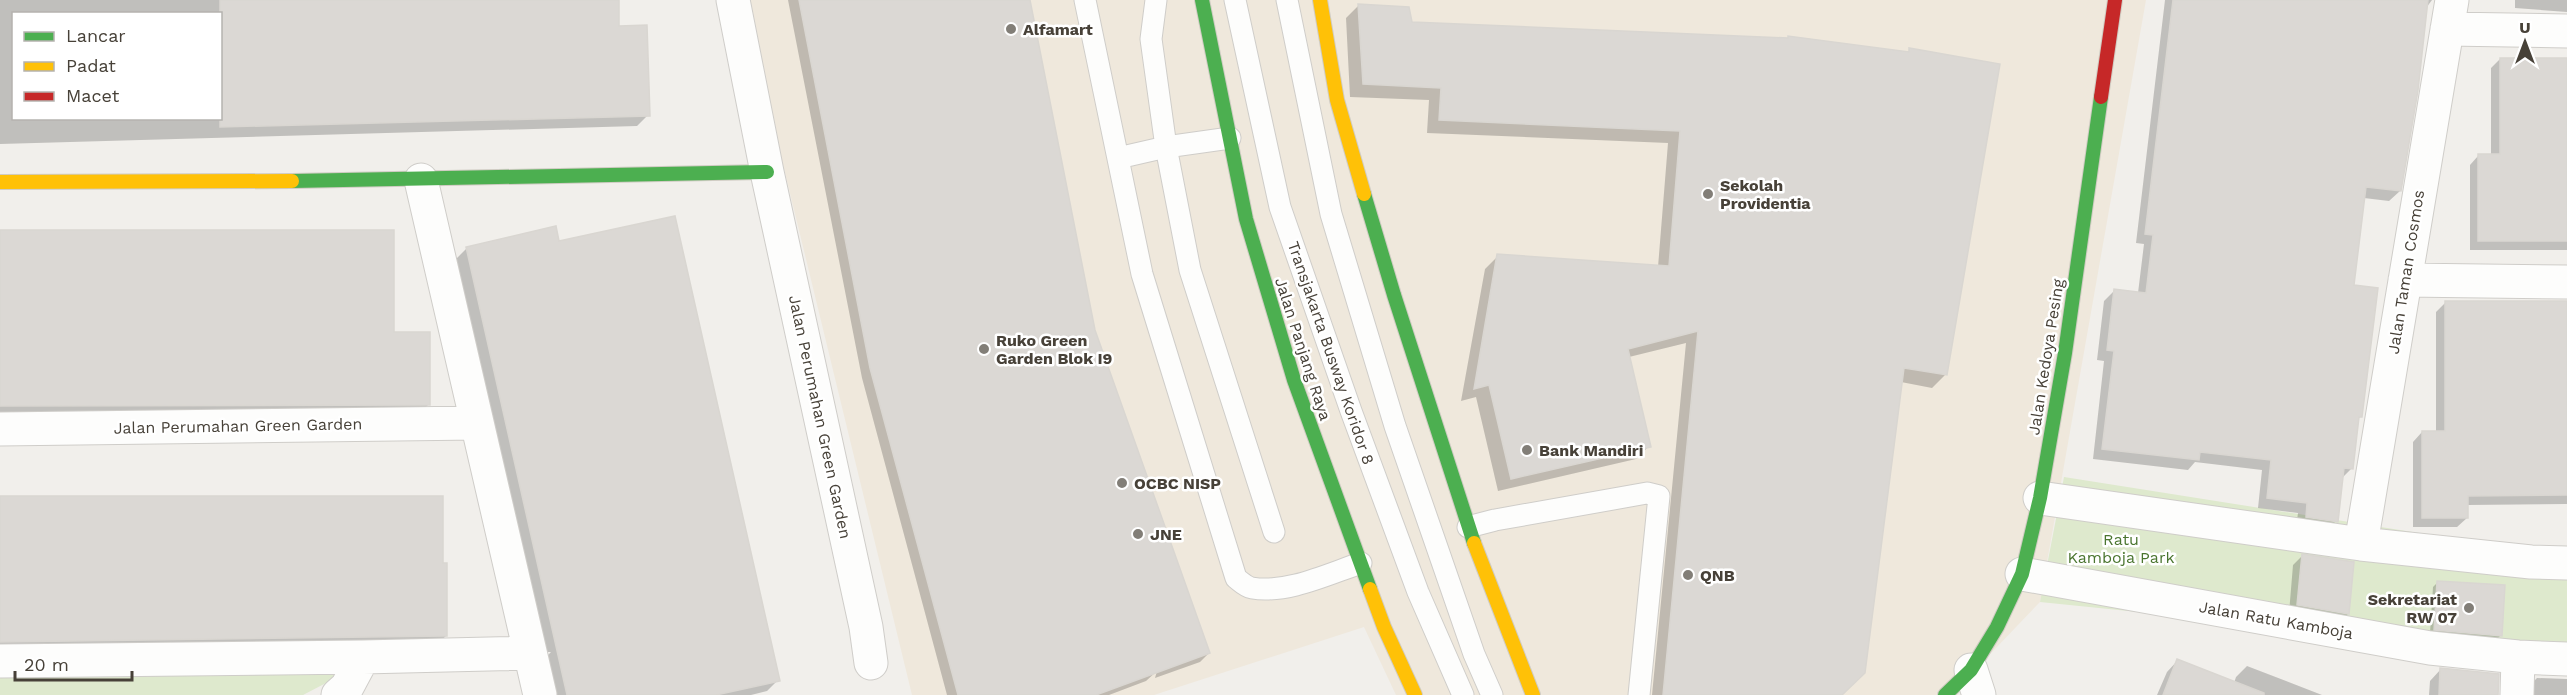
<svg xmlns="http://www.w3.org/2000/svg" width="2567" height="695" viewBox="0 0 2567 695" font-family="'Work Sans',sans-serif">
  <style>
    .commercial { fill: #efe8dc }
    .green { fill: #dee9cd }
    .shadow { fill: #0003; fill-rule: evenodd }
    .building { fill: #dbd8d4; stroke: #d9d6d1; stroke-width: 1.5 }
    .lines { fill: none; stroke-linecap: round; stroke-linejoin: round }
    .lane-casing { stroke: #cfcdc9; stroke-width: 23 }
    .street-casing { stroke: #cfcdc9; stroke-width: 35 }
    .fast-casing { stroke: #d0ccc3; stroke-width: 16 }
    .slow-casing { stroke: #d0ccc3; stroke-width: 16 }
    .jam-casing { stroke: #d0ccc3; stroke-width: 16 }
    .lane { stroke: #fdfdfc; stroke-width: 21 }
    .street { stroke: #fdfdfc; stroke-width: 33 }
    .fast { stroke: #4caf50; stroke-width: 14 }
    .slow { stroke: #ffc107; stroke-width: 14 }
    .jam { stroke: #c62828; stroke-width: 14 }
    .poi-dot { fill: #827e77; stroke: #fff; stroke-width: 2 }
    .labels { text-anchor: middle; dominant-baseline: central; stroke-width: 5; stroke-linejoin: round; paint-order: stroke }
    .poi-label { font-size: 16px; font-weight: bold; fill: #474138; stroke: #fff; text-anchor: start }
    .street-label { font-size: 16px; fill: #474138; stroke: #fff }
    .park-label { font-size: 16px; fill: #4a752f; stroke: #fff }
  </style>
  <rect width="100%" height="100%" fill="#f1efeb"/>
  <!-- commercial -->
  <path class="commercial" d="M 743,0 L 2146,0 L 2040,602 L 1951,695 L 1396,695 L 1364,627 L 1154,695 L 912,695 Z"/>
  <!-- green -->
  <path class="green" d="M 2064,477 L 2545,553 L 2567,552 L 2567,651 L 2519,651 L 2040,602 Z
    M 351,670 L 303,695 L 0,695 L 0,676 Z"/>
  <!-- shadow -->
  <path class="shadow" d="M 0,0 L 617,0 L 618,27 L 648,115 L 637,126 L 0,144 ZM 14,14 L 220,14 L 220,118 L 14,118 Z
    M 788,0 L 1028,0 L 1094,331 L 1209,653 L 1200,662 L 1155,678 L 1157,671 L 1146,681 L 1109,695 L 947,695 L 862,378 Z
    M 2165,0 L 2432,0 L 2426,8 L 2400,191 L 2389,201 L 2364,198 L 2352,286 L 2360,417 L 2357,420 L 2351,469 L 2341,479 L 2336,521 L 2326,531 L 2296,527 L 2298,513 L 2258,508 L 2262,470 L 2195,462 L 2188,470 L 2093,459 L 2104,361 L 2097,360 L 2104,301 L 2114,291 L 2138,293 L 2144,244 L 2136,243 Z
    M 2515,0 L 2567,0 L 2567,12 L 2515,8 Z
    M 1359,5 L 1411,23 L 1907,53 L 1910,50 L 1945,375 L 1932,388 L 1901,382 L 1840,695 L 1652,695 L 1686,343 L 1629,357 L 1649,446 L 1636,459 L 1498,491 L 1476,397 L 1461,401 L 1485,269 L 1498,256 L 1658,267 L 1668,143 L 1427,133 L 1429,100 L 1350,97 L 1346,18 Z
    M 2500,59 L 2567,59 L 2567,250 L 2470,250 L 2470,165 L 2478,156 L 2491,156 L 2491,68 Z
    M 0,231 L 392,333 L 429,404 L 419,414 L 0,414 Z
    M 558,243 L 778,680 L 767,691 L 751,695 L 554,695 L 545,658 L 551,652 L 544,652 L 456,259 L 467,248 Z
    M 2446,302 L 2567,302 L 2567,504 L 2467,505 L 2467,518 L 2457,527 L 2413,527 L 2413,442 L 2422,432 L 2436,432 L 2436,312 Z
    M 0,497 L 442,564 L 446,636 L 436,645 L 0,649 Z
    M 2302,556 L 2348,614 L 2339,623 L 2289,613 L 2293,565 Z
    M 2437,583 L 2500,636 L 2496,640 L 2430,633 L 2433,587 Z
    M 2178,660 L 2234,683 L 2236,677 L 2247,666 L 2322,695 L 2157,695 L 2167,672 Z
    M 2441,669 L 2497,675 L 2498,695 L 2429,695 L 2430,681 Z
    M 2537,678 L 2567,679 L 2567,695 L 2525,695 L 2526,689 Z"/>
  <!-- building -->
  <path class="building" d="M 220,0 L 619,0 L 619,26 L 647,25 L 650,116 L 220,127 Z
    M 799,0 L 1030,0 L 1095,330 L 1210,653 L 1096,695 L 958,695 L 870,368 Z
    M 2173,0 L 2428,0 L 2418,90 L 2401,191 L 2366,187 L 2354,285 L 2378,288 L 2362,417 L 2359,417 L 2353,469 L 2344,468 L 2338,522 L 2306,517 L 2307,503 L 2267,498 L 2271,460 L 2200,452 L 2199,460 L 2102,449 L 2114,351 L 2107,350 L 2114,289 L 2146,293 L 2153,235 L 2145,234 Z
    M 1358,4 L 1409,7 L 1412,22 L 1788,38 L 1788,36 L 1909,52 L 1909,48 L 2000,64 L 1947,375 L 1904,368 L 1865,673 L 1842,695 L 1663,695 L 1698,331 L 1628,349 L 1651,447 L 1511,479 L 1489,385 L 1474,389 L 1497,254 L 1669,266 L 1680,131 L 1439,120 L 1441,88 L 1363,84 Z
    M 2500,58 L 2567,58 L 2567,241 L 2478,241 L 2478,154 L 2500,154 Z
    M 675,216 L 780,681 L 716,695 L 567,695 L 466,247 L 556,226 L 559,241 Z
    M 0,230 L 394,230 L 394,332 L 430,332 L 430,405 L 0,406 Z
    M 2445,301 L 2567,301 L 2567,495 L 2468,496 L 2468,518 L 2422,518 L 2422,431 L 2445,431 Z
    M 0,496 L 443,496 L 443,563 L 447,563 L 447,636 L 0,642 Z
    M 2302,554 L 2354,562 L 2349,614 L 2297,605 Z
    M 2437,581 L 2505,585 L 2502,636 L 2434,630 Z
    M 2177,659 L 2264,693 L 2264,695 L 2163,695 Z
    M 2440,668 L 2499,674 L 2498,695 L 2439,695 Z"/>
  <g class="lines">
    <defs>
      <path id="lane" d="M 1085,0 L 1142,274 L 1236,578 C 1241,582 1246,587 1252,588 C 1287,594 1328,574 1361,563
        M 1156,0 L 1151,39 L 1166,147 L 1190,270 L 1274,532
        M 1235,0 L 1280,207 L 1351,411 L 1418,592 L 1463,695
        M 1287,0 L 1331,214 L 1395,426 L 1474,654 L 1492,695
        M 1118,158 L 1166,147 L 1230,138
        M 1468,527 L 1495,520 L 1647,493 L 1659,496 L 1639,695"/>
      <path id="street" d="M 733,0 L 767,172 L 866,627 L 871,663
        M 2447,29 L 2567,31
        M 421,180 L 540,695
        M 2405,280 L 2567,282
        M 0,429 L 477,423
        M 2040,498 L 2361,544 L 2531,562 L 2567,563
        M 2361,544 L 2452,0
        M 2022,574 L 2430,648 L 2518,657 L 2567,659
        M 0,661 L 363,657 L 530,653
        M 1971,670 L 1979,695
        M 338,695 L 347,687 L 363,657
        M 2517,695 L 2518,657"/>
      <path id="fast" d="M 1202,0 L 1246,219 L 1294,380 L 1370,589
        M 292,181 L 767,172
        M 1364,194 L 1394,295 L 1474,543
        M 1945,695 L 1971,670 L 1997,627 L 2022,574 L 2040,498 L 2065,353 L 2101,97"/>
      <path id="slow" d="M 1320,0 L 1337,100 L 1364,194
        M 0,182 L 292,181
        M 1474,543 L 1533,695
        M 1370,589 L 1384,627 L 1415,695"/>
      <path id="jam" d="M 2101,97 L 2115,0"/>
    </defs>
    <!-- lane casing -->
    <use href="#lane" class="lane-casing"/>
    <!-- street casing -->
    <use href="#street" class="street-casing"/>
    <!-- fast casing -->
    <use href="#fast" class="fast-casing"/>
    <!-- slow casing -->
    <use href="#slow" class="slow-casing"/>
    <!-- jam casing -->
    <use href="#jam" class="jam-casing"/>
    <!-- lane -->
    <use href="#lane" class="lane"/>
    <!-- street -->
    <use href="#street" class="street"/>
    <!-- fast -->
    <use href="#fast" class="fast"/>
    <!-- slow -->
    <use href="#slow" class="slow"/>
    <!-- jam -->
    <use href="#jam" class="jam"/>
  </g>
  <!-- markers -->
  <g class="poi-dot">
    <circle cx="1011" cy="29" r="6"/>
    <circle cx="1708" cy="194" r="6"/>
    <circle cx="984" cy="349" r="6"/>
    <circle cx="1527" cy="450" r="6"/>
    <circle cx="1122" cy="483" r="6"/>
    <circle cx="1138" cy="534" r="6"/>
    <circle cx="1688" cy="575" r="6"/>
    <circle cx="2469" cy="608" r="6"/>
  </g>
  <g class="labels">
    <!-- poi labels -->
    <g class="poi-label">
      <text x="1023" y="29">Alfamart</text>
      <text x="1720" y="185">Sekolah<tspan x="1720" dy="18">Providentia</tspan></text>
      <text x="996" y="340">Ruko Green<tspan x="996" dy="18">Garden Blok I9</tspan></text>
      <text x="1539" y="450">Bank Mandiri</text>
      <text x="1134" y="483">OCBC NISP</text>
      <text x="1150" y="534">JNE</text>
      <text x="1700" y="575">QNB</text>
      <text x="2457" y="599" text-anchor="end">Sekretariat<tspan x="2457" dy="18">RW 07</tspan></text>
    </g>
    <!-- street labels -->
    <g class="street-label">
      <text transform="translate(2406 272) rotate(-81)">Jalan Taman Cosmos</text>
      <text transform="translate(1303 349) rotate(72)">Jalan Panjang Raya</text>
      <text transform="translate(1331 353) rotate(71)">Transjakarta Busway Koridor 8</text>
      <text transform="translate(2046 357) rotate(-81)">Jalan Kedoya Pesing</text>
      <text transform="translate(820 417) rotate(78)">Jalan Perumahan Green Garden</text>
      <text transform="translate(238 426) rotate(-1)">Jalan Perumahan Green Garden</text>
      <text transform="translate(2276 620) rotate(10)">Jalan Ratu Kamboja</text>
    </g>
    <!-- park labels -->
    <g class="park-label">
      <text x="2121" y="539">Ratu<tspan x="2121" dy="18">Kamboja Park</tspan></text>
    </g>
  </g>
  <!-- legend -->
  <rect x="12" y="12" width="210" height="108" fill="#ffffff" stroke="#b5b3af" stroke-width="1.5"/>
  <rect x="24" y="32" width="30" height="9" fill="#4caf50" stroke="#b5b3af" stroke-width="1.5"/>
  <text x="66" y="42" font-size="18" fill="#474138">Lancar</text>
  <rect x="24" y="62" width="30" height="9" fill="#ffc107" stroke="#b5b3af" stroke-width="1.5"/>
  <text x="66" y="72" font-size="18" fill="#474138">Padat</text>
  <rect x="24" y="92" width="30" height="9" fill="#c62828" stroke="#b5b3af" stroke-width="1.5"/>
  <text x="66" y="102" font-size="18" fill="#474138">Macet</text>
  <!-- north arrow -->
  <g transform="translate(2525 42)" stroke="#ffffff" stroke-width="4.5" paint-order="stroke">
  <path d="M0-4.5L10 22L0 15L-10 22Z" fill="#474138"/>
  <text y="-9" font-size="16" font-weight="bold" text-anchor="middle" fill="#474138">U</text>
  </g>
  <!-- scale -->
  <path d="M15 671v9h117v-9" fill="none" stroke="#474138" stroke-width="3"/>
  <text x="24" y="671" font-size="18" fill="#474138" stroke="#ffffff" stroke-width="4.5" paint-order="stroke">20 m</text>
</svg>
